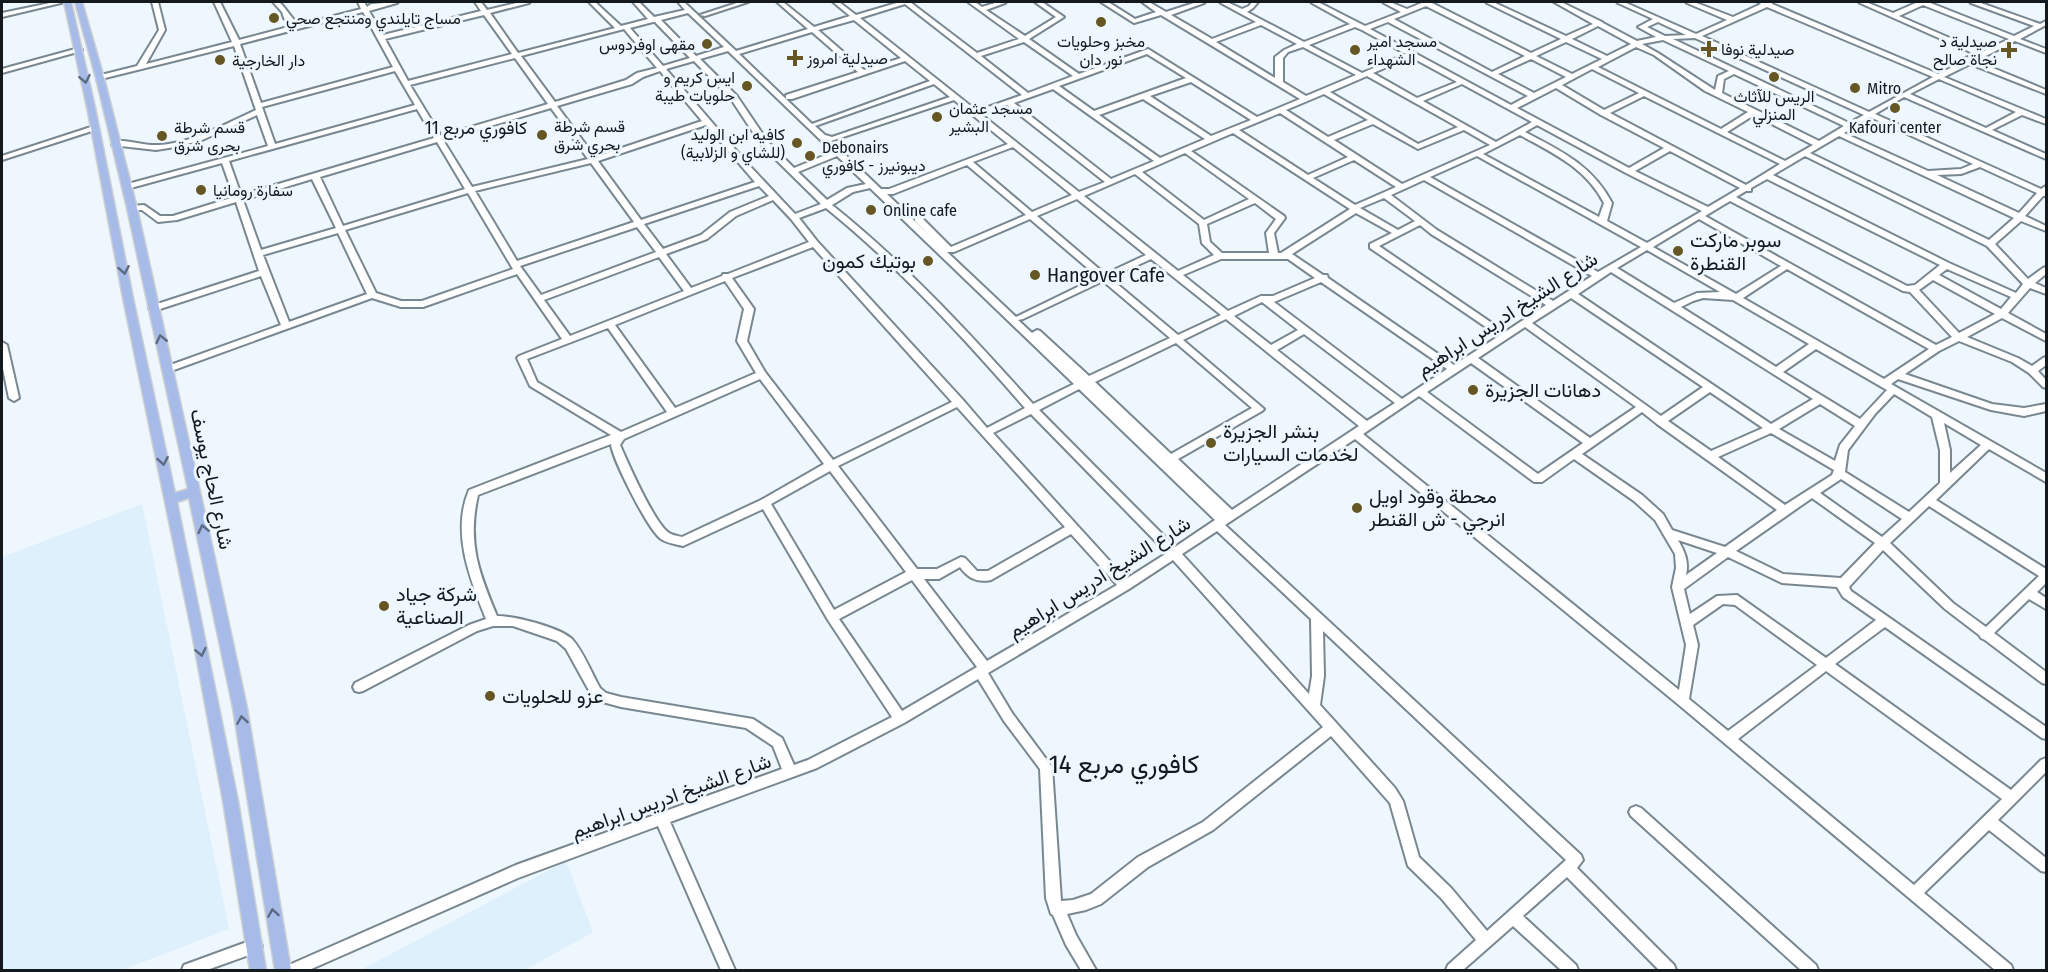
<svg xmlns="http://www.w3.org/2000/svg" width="2048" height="972" viewBox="0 0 2048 972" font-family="'Fira Sans Condensed',Vazirmatn,sans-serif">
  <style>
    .built { fill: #ddf0fc }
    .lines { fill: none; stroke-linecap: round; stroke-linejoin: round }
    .minor-casing { stroke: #798791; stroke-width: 4 }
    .major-casing { stroke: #d0d1d2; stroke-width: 3 }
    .minor { fill: #fff; fill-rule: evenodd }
    .major { fill: #a6bbe8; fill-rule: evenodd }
    .oneway { stroke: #5c6a82 }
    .poi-dot { fill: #665623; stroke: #edf7fd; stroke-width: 2 }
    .labels { text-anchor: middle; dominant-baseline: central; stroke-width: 6; stroke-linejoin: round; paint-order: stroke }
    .far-poi-label { font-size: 16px; fill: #13191c; stroke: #edf7fd; text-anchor: start }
    .far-neighbourhood-label { font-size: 18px; fill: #13191c; stroke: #edf7fd }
    .poi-label { font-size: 20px; fill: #13191c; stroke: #edf7fd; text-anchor: start }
    .street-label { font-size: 20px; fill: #13191c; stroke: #edf7fd }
    .near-neighbourhood-label { font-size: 26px; fill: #13191c; stroke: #edf7fd }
  </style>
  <rect width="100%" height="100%" fill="#edf7fd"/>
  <!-- built -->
  <path class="built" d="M 142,504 L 229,929 L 122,970 L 2,970 L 2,557 Z
    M 566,861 L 593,932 L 525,970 L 361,970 Z"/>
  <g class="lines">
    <defs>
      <path id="minor" d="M 55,2 L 65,2 L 2,17 L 2,13 Z
        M 152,2 L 158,2 L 165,30 L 146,64 L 232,42 L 214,2 L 220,2 L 239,40 L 292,26 L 284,18 L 282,12 L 273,2 L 279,2 C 287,9 290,17 299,25 L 361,9 L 358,2 L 364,2 L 367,7 L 371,4 L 398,2 L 397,3 L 369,11 L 383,35 L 481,11 L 475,2 L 481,2 L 487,10 L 521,2 L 530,2 L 529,3 L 490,13 L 518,53 L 615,28 L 589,2 L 595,2 L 621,26 L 648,19 L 633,2 L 639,2 L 654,17 L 685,10 L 678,2 L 684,2 L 736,51 L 808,29 L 777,2 L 783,2 L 814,27 L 850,16 L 833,2 L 839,2 L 856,15 L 900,2 L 910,2 L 977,53 L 1019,39 L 968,2 L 975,2 L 982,7 L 998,2 L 1006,2 L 1005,3 L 986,10 L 1025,36 L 1056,17 L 1035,2 L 1042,2 L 1064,17 L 1029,39 L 1079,74 L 1148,49 L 1257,117 L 1300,99 L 1161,15 L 1134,23 L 1101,2 L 1108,2 L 1135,19 L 1156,12 L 1142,2 L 1149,2 L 1166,12 L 1197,2 L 1205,2 L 1204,3 L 1171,15 L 1212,39 L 1256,22 L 1221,3 L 1220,2 L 1227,2 L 1242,9 L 1249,6 L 1252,2 L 1258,2 L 1253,8 L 1247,12 L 1304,42 L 1350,24 L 1312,3 L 1311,2 L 1318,2 L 1365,26 L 1401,12 L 1384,3 L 1383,2 L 1390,2 L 1407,9 L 1424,2 L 1433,2 L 1432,3 L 1531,53 L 1561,39 L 1487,3 L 1486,2 L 1493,2 L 1566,36 L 1593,24 L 1554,2 L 1561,2 L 1602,22 L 1603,23 L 1637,41 L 1656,37 L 1638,27 L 1653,19 L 1618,3 L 1617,2 L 1624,2 L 1696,34 L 1727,20 L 1687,3 L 1686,2 L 1694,2 L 1733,17 L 1761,4 L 1758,2 L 1772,2 L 1772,4 L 1938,74 L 1965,61 L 1965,58 L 1977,55 L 1860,3 L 1859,2 L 1866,2 L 1893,13 L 1918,2 L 1928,2 L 2014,36 L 2034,26 L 1971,3 L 1970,2 L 1978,2 L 2040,24 L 2046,21 L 2046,25 L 2020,39 L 2046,49 L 2046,53 L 2015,41 L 1976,61 L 2046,90 L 2046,94 L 1970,64 L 1944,77 L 2046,119 L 2046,124 L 2022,115 L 1992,130 L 2046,154 L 2046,159 L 1904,97 L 1875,114 L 2041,189 L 2046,186 L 2046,196 L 2043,196 L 2025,216 L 2046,226 L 2046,231 L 2021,221 L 1995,244 L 2028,279 L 2043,268 L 2046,267 L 2046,274 L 2035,283 L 2046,288 L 2046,294 L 2030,288 L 2008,313 L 2046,334 L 2046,341 L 2002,318 L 1967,337 L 2018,358 L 2032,366 L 2043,358 L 2046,357 L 2046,365 L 2038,371 L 2046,380 L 2046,388 L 2043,387 L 2029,373 L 2012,362 L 1959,341 L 1939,351 L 1905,374 L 1992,404 L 2024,408 L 2046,404 L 2046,411 L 2024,416 L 1991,410 L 1898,379 L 1891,384 L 2046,473 L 2046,482 L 1989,449 L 1936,500 L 2046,569 L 2046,583 L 2037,592 L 2046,598 L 2046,609 L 2029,599 L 1994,633 L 2046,672 L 2046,684 L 2042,683 L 1985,640 L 1981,638 L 1979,635 L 1945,609 L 1883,550 L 1849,587 L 1851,591 L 2046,727 L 2046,739 L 2042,738 L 1885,627 L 1835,664 L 2011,790 L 2041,760 L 2046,758 L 2046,772 L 1998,820 L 2046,858 L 2046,872 L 2041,871 L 1989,830 L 1924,893 L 2011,965 L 2013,970 L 1995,970 L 1679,705 L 1355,439 L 1225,525 L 1581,855 L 1583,860 L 1577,868 L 1674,965 L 1676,970 L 1659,970 L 1567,877 L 1523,916 L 1576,965 L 1578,970 L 1561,970 L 1513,926 L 1463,970 L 1446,970 L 1448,965 L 1476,940 L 1441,898 L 1408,866 L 1390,803 L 1331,736 L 1213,830 L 1148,867 L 1101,904 L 1086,910 L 1067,914 L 1076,935 L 1096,970 L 1081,970 L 1066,945 L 1053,915 L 1051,914 L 1046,898 L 1040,769 L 1004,721 L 978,679 L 904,723 L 817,768 L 670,822 L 735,970 L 721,970 L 658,826 L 518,878 L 309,970 L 287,970 L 289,965 L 516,865 L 782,769 L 773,746 L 746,728 L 621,707 L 599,701 L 592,696 L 566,649 L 557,641 L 513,626 L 493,626 L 477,631 L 363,691 L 359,692 L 355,691 L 353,687 L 355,683 L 469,625 L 486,619 C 470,579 451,532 469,490 L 611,435 L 530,386 L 517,358 L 519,356 L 562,339 L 517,274 L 423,307 L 401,307 L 372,298 L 171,371 L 165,371 L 163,369 L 165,367 L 281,325 L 261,276 L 157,310 L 151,310 L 149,308 L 151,306 L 259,271 L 236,202 L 177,220 L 158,222 L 142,210 L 132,210 L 128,208 L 132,206 L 144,205 L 160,216 L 173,216 L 234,197 L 222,163 L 127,189 L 124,189 L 124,185 L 268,146 L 257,115 L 202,140 L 175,147 L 156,150 L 112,145 L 112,141 C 128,139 143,146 159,145 C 193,143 225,124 256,110 L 234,46 L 97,80 L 97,76 L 137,66 L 159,30 ZM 905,4 L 1022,95 L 977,111 L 860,18 ZM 1923,5 L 2009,39 L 1982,52 L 1899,16 ZM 1426,6 L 1525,56 L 1492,72 L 1394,19 ZM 1767,7 L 1933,77 L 1869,112 L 1702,36 ZM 363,12 L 393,67 L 261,103 L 240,44 ZM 688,13 L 724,47 L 696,56 L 661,20 ZM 484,15 L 512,54 L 408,81 L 385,39 ZM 854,20 L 901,58 L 864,70 L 818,30 ZM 653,22 L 655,22 L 690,58 L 663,66 L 630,28 ZM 1388,22 L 1528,96 L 1511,105 L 1370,29 ZM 1658,22 L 1686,35 L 1665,36 L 1647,27 ZM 1261,25 L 1297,44 L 1284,50 L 1275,57 L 1275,78 L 1216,42 ZM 1598,26 L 1631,44 L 1607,56 L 1572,39 ZM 1355,27 L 1362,30 L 1406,54 L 1362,73 L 1309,45 ZM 624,29 L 657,68 L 637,73 L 626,80 L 555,102 L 521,56 ZM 812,32 L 858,72 L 786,95 L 786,99 L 792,99 L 905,61 L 930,81 L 812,124 L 739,54 ZM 1695,38 L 1864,115 L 1849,123 L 1673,39 ZM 1663,40 L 1729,71 L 1718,76 L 1715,90 L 1658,53 L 1642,44 ZM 1024,42 L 1073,76 L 1028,93 L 981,56 ZM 1566,42 L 1602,59 L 1572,74 L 1536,56 ZM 1303,47 L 1356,75 L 1306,96 L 1283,82 L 1283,58 L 1288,52 ZM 1636,47 L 1654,55 L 1705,91 L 1748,112 L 1721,129 L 1598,67 ZM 728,51 L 833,152 L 794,168 L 768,142 L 737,96 L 700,59 ZM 1147,54 L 1186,78 L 1094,111 L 1059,86 ZM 1411,57 L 1457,82 L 1417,98 L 1373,73 ZM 515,58 L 548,104 L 441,136 L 410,85 ZM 1531,59 L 1566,77 L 1534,93 L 1498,74 ZM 694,61 L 731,99 L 762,146 L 821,204 L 795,214 L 747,163 L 666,69 ZM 1592,69 L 1639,93 L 1604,110 L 1562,85 ZM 395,71 L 415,105 L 275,144 L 262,107 ZM 660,71 L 702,121 L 595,157 L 557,106 L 632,84 L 643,77 ZM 1734,74 L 1844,126 L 1819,141 L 1722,93 L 1724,79 ZM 1367,76 L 1458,127 L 1418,144 L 1330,92 ZM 1939,79 L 2016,112 L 1986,128 L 1910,94 ZM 1191,82 L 1251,120 L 1211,136 L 1150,96 ZM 934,84 L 950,97 L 832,137 L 825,135 L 815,126 ZM 1462,84 L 1532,122 L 1496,142 L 1423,101 ZM 1556,88 L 1601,115 L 1664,148 L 1629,168 L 1517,108 ZM 1053,89 L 1154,161 L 1111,179 L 1014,103 ZM 1324,94 L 1368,120 L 1328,137 L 1286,110 ZM 1644,96 L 1780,164 L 1746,185 L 1610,113 ZM 1143,99 L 1205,139 L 1160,158 L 1099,115 ZM 954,100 L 1008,144 L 889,189 L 881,189 L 831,141 ZM 1007,105 L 1105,182 L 1079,192 L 982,115 ZM 551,108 L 588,159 L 472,187 L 443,140 ZM 417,109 L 434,138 L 241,195 L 229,161 ZM 1280,113 L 1348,157 L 1308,175 L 1239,130 ZM 1754,115 L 1813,145 L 1785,161 L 1727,132 ZM 1870,117 L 1973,164 L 1961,169 L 1928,171 L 1844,133 ZM 1373,124 L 1418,149 L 1464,130 L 1490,145 L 1402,184 L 1334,140 ZM 706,125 L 755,182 L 641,220 L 598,161 ZM 1537,125 L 1626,173 L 1702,211 L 1647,243 L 1607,221 L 1612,203 C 1592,165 1561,151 1525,132 ZM 1233,133 L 1350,209 L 1281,253 L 1278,253 L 1274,233 L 1285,218 L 1284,216 L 1191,151 ZM 1520,135 C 1553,153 1586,168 1604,203 L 1599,217 L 1483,154 ZM 1839,136 L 2014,218 L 1989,240 L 1810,153 ZM 437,142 L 465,189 L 343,226 L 320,177 ZM 1013,147 L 1072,195 L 1032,212 L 973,162 ZM 1670,151 L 1740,188 L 1708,207 L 1635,171 ZM 1185,153 L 1249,199 L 1204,220 L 1142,172 ZM 837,156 L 866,184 L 847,188 L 827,200 L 798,172 ZM 1477,156 L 1641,247 L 1598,272 L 1430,177 ZM 1805,156 L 1987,246 L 2023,284 L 2016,293 L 1949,263 L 1773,175 ZM 1354,160 L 1396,187 L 1355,205 L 1313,178 ZM 591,163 L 634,222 L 517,261 L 475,191 ZM 967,165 L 1026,215 L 951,247 L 921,217 L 915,217 L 915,221 L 934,240 L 887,194 L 893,194 ZM 1980,167 L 2037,193 L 2019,213 L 1937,175 L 1961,174 ZM 1135,174 L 1199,224 L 1202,243 L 1214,255 L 1178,271 L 1084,196 ZM 312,179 L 336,228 L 261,250 L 243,200 ZM 1767,179 L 1940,265 L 1915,285 L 1907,286 L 1736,197 L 1746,191 L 1751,191 L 1751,188 ZM 1424,180 L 1592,276 L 1553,301 L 1437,230 L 1391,195 ZM 759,186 L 769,196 L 730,212 L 701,235 L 663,249 L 644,224 ZM 870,188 L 1074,384 L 1033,404 C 970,334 906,264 832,205 L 853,192 ZM 468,193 L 513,269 L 422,301 L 401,301 L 376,293 L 345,230 ZM 1384,198 L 1415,221 L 1398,230 L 1360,208 ZM 1077,199 L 1146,255 L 1105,274 L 1037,216 ZM 773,200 L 791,219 L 809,242 L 728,274 L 723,274 L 722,276 L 691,288 L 666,254 L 707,239 L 736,216 ZM 1730,201 L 1903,291 L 1910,292 L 1952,337 L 1936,345 L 1705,216 ZM 1255,203 L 1276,219 L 1266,233 L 1269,253 L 1222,253 L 1210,242 L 1207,224 ZM 826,208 C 900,268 963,337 1025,408 L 987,428 L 963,400 L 817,241 L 799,218 ZM 1356,213 L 1392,233 L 1370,244 L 1370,248 L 1499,336 L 1454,365 L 1328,278 L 1327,275 L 1323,275 L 1292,254 ZM 1030,219 L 1098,277 L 1016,317 L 947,252 L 954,252 ZM 1699,219 L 1781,266 L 1736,294 L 1653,247 ZM 1420,225 L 1431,234 L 1546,305 L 1505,332 L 1379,246 ZM 637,227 L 656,252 L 541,295 L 520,266 ZM 338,233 L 367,294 L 289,322 L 263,255 ZM 813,247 L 952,402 L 833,460 L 765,372 L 747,341 L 754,309 L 732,278 ZM 1647,250 L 1720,292 L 1697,293 L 1674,303 L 1617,268 ZM 659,257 L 684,291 L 570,336 L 544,300 ZM 1151,259 L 1221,315 L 1178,335 L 1110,278 ZM 1221,259 L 1288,259 L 1315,278 L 1273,296 L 1261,296 L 1228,311 L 1183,275 ZM 1787,269 L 1929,349 L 1884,379 L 1743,298 ZM 1947,269 L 2011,297 L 2001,309 L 1939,275 ZM 1611,272 L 1813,399 L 1771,424 L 1578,294 ZM 1933,280 L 1995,314 L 1959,333 L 1919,290 ZM 725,281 L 744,309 L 737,341 L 756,373 L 675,408 L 615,325 ZM 1103,281 L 1170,338 L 1089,376 L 1040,331 L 1037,330 L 1032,333 L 1018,320 L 1023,319 ZM 1321,282 L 1447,369 L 1402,399 L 1274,302 ZM 1571,298 L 1703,387 L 1661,416 L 1532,323 ZM 1703,298 L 1733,300 L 1809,344 L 1776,367 L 1681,307 L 1693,301 ZM 1262,302 L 1298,330 L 1271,345 L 1234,316 ZM 1226,319 L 1359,426 L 1232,510 L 1178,459 L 1262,411 L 1264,409 L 1183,340 ZM 1525,327 L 1636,407 L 1590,438 L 1478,358 ZM 608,328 L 667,412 L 621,432 L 537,382 L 527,359 ZM 1304,334 L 1395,403 L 1367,421 L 1277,350 ZM 1176,343 L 1252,408 L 1171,454 L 1095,382 ZM 1816,349 L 1887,390 L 1860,419 L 1783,372 ZM 1471,363 L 1583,443 L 1538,474 L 1427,392 ZM 760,379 L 824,464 L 761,500 L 682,537 C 678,536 672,535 669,533 C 654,523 628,463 620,445 L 624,439 ZM 1079,389 L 1215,520 L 1175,547 L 1039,410 ZM 1710,392 L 1763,428 L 1711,451 L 1668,421 ZM 1894,394 L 1932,417 L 1940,450 L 1940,483 L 1909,512 L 1845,472 L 1848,450 L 1875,414 ZM 1419,396 L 1534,482 L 1542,482 L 1574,459 L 1634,501 L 1655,520 L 1675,554 L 1676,568 L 1672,587 L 1686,645 L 1679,690 L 1363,434 ZM 1820,404 L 1855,426 L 1840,445 L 1835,461 L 1779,429 ZM 957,407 L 1065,527 L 988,571 L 977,571 L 965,558 L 961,557 L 937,569 L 917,569 L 838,466 ZM 1642,412 L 1657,424 L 1777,510 L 1725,547 L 1672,530 L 1663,514 L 1642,495 L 1582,454 ZM 1031,414 L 1167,553 L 1126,579 L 993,433 ZM 1944,423 L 1981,445 L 1950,473 L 1950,450 ZM 1771,433 L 1834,470 L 1832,475 L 1785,505 L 1718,457 ZM 611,444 C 612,458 648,530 661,539 C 666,543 676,544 683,546 L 763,509 L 828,620 L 892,717 L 808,760 L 794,765 L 782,738 L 753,719 L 621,697 L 606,693 L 600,688 C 592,674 583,651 572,639 C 559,627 515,616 497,616 C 479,573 467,543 478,495 ZM 830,471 L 906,572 L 834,610 L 771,504 ZM 1841,479 L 1902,519 L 1882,537 L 1820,493 ZM 1812,498 L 1875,543 L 1841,578 L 1783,574 L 1736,551 ZM 1929,506 L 2039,576 L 1986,627 L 1953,603 L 1890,543 ZM 1217,531 L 1311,619 L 1312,676 L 1309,694 L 1182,554 ZM 1071,534 L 1117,585 L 987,661 L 924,579 L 939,579 L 960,567 C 968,578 977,583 991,580 ZM 1678,540 L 1717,553 L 1686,575 C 1689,562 1685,552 1678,540 ZM 1728,557 L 1782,583 L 1837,587 L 1843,597 L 1876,620 L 1826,658 L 1737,595 L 1717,596 L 1690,614 L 1684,589 ZM 1173,560 L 1323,727 L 1203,822 L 1138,857 L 1091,894 L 1073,900 L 1061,901 L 1052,767 L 1012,713 L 988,673 L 1129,589 ZM 912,580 L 977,667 L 902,711 L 839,619 ZM 1723,604 L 1735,605 L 1817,665 L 1728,731 L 1689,699 L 1698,645 L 1693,625 ZM 1323,631 L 1566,860 L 1487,931 L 1451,888 L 1419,857 L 1403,801 L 1395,788 L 1320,705 L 1324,676 ZM 1826,671 L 2002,799 L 1914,885 L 1738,739 Z
        M 740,2 L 748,2 L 705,16 L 700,15 Z
        M 79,48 L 82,50 L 81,51 L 2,73 L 2,69 Z
        M 91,127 L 98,129 L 2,160 L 2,156 Z
        M 2,342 L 7,345 L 19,398 L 14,401 L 9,398 L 2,364 Z
        M 1636,806 L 1641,808 L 1816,965 L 1818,970 L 1801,970 L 1631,816 L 1629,812 L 1631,808 Z
        M 255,939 L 260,941 L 262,946 L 260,951 L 207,970 L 182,970 L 184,965 Z"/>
      <path id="major" d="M 64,2 L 71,2 L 96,112 L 133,298 L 175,493 L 188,489 L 127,208 L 96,78 L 75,2 L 82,2 L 104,78 L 137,208 L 215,559 L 247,708 L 291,970 L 275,970 L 233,708 L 189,498 L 177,502 L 238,801 L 266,970 L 250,970 L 223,801 L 192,633 L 123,298 L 88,112 Z"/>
    </defs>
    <!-- minor casing -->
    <use href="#minor" class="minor-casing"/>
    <!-- major casing -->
    <use href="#major" class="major-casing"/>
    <!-- minor -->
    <use href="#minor" class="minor"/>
    <!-- major -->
    <use href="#major" class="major"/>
  </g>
  <!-- one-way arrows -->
  <defs><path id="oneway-chevron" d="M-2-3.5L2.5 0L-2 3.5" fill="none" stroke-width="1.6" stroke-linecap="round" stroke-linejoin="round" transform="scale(1.5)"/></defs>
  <g class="oneway">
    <use href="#oneway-chevron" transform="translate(85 79) rotate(79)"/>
    <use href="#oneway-chevron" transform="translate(124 270) rotate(80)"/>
    <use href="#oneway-chevron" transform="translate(161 339) rotate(-103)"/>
    <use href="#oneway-chevron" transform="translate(163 461) rotate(80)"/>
    <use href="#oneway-chevron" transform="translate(203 529) rotate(-103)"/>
    <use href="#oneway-chevron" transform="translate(201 652) rotate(78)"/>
    <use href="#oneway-chevron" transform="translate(242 720) rotate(-99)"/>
    <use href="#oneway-chevron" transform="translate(273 913) rotate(-99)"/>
  </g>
  <!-- markers -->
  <g class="poi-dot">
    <circle cx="274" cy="18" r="6"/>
    <circle cx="1101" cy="22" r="6"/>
    <circle cx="707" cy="44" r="6"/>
    <path d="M1706 40h6v6h6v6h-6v6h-6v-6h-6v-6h6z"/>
    <circle cx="1355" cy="50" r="6"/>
    <path d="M2006 41h6v6h6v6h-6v6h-6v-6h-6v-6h6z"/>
    <path d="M792 49h6v6h6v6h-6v6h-6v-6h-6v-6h6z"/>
    <circle cx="220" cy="60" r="6"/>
    <circle cx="1774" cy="77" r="6"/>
    <circle cx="747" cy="86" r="6"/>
    <circle cx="1855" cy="88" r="6"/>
    <circle cx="1895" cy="108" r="6"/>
    <circle cx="937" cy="117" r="6"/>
    <circle cx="542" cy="135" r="6"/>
    <circle cx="162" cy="136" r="6"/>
    <circle cx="797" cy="143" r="6"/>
    <circle cx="810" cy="156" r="6"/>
    <circle cx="201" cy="190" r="6"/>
    <circle cx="871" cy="210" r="6"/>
    <circle cx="1678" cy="251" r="6"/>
    <circle cx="928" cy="261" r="6"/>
    <circle cx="1035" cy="275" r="6"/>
    <circle cx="1473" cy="390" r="6"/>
    <circle cx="1211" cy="443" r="6"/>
    <circle cx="1357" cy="508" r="6"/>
    <circle cx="384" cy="606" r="6"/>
    <circle cx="490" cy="696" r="6"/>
  </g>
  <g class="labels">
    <!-- far-poi labels -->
    <g class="far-poi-label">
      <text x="286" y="18">مساج تايلندي ومنتجع صحي</text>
      <text x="1101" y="41" text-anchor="middle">مخبز وحلويات<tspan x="1101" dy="18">نور دان</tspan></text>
      <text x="1367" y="41">مسجد امير<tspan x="1367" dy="18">الشهداء</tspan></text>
      <text x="1997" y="41" text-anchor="end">صيدلية د<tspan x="1997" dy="18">نجاة صالح</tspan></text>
      <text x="695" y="44" text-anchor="end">مقهى اوفردوس</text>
      <text x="1721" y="49">صيدلية نوفا</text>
      <text x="807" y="58">صيدلية امروز</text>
      <text x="232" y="60">دار الخارجية</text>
      <text x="735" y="77" text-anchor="end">ايس كريم و<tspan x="735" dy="18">حلويات طيبة</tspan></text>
      <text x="1867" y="88">Mitro</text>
      <text x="1774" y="96" text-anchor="middle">الريس للآثاث<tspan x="1774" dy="18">المنزلي</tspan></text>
      <text x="949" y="108">مسجد عثمان<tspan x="949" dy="18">البشير</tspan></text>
      <text x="554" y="126">قسم شرطة<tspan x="554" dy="18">بحري شرق</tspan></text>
      <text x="174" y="127">قسم شرطة<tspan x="174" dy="18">بحرى شرق</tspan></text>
      <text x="1895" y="127" text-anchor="middle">Kafouri center</text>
      <text x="785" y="134" text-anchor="end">كافيه ابن الوليد<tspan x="785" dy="18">(للشاي و الزلابية)</tspan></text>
      <text x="822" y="147">Debonairs<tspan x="822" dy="18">ديبونيرز - كافوري</tspan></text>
      <text x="213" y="190">سفارة رومانيا</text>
      <text x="883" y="210">Online cafe</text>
    </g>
    <!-- far-neighbourhood labels -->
    <g class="far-neighbourhood-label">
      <text x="476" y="128">كافوري مربع 11</text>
    </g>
    <!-- poi labels -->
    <g class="poi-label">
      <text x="1690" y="240">سوبر ماركت<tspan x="1690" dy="23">القنطرة</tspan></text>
      <text x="916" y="261" text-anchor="end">بوتيك كمون</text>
      <text x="1047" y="275">Hangover Cafe</text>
      <text x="1485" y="390">دهانات الجزيرة</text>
      <text x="1223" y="431">بنشر الجزيرة<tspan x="1223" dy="23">لخدمات السيارات</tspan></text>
      <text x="1369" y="496">محطة وقود اويل<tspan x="1369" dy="23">انرجي - ش القنطر</tspan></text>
      <text x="396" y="594">شركة جياد<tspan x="396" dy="23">الصناعية</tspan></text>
      <text x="502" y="696">عزو للحلويات</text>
    </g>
    <!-- street labels -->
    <g class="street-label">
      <text transform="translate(1507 314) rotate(-33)">شارع الشيخ ادريس ابراهيم</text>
      <text transform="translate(212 479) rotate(78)">شارع الحاج يوسف</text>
      <text transform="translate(1099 577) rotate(-32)">شارع الشيخ ادريس ابراهيم</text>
      <text transform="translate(671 796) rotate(-20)">شارع الشيخ ادريس ابراهيم</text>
    </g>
    <!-- near-neighbourhood labels -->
    <g class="near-neighbourhood-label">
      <text x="1124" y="764">كافوري مربع 14</text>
    </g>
  </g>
  <!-- border -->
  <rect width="2048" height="972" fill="none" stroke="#13191c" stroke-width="6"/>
</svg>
